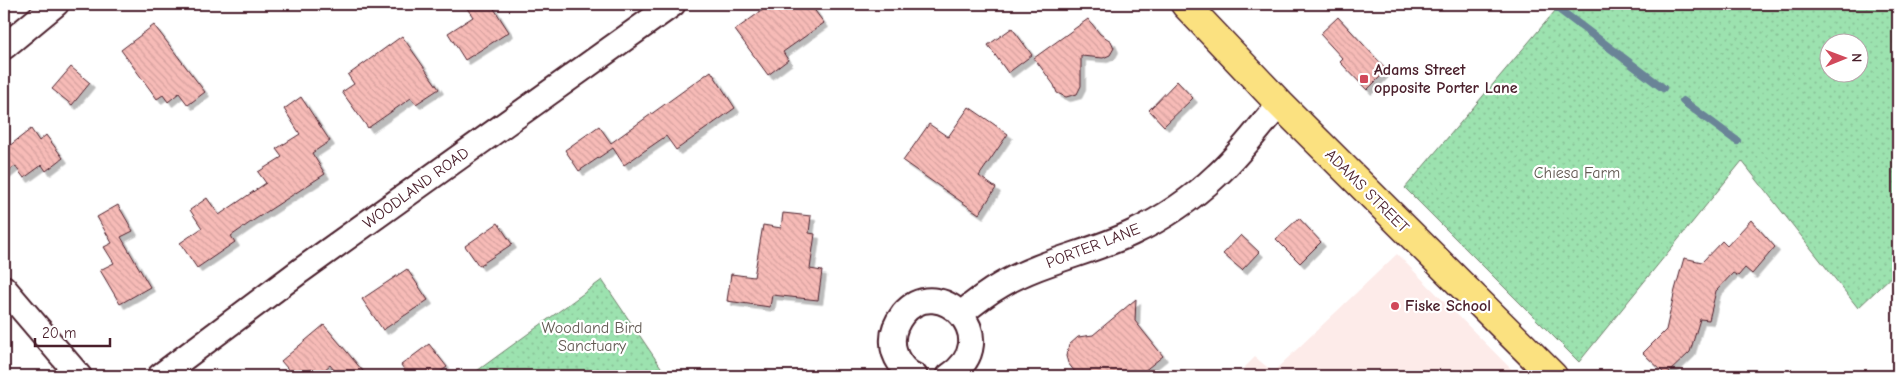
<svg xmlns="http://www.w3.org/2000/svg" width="1902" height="380" viewBox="0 0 1902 380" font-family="'Comic Neue',sans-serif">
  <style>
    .built { fill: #fdebe9 }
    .park { fill: url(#park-dots); stroke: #73806d; fill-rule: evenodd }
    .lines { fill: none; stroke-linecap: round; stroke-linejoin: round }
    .stream { stroke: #6a8497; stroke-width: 8 }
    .building { fill: url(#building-back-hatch); stroke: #4a1f2b; filter: url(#shadow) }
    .minor-casing { stroke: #4a1f2b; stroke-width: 28 }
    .major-casing { stroke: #4a1f2b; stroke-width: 31 }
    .minor { stroke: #fff; stroke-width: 24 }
    .major { stroke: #fbe180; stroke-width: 28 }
    .poi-dot { fill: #d1495b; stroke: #fff; stroke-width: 2 }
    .labels { text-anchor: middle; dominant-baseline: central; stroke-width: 4.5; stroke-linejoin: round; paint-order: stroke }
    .poi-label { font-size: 16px; font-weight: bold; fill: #4a1f2b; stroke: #fff; text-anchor: start }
    .park-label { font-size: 16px; fill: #635a53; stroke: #fff }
    .street-label { font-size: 16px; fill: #4a1f2b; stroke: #fff }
  </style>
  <defs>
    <pattern id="park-dots" width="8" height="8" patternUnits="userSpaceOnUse" patternTransform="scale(1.25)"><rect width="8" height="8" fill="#9ce2af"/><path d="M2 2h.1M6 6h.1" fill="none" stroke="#88c197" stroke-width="1.8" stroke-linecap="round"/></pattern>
    <pattern id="building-back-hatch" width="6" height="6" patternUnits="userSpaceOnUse" patternTransform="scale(1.25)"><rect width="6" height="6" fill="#f7bbb7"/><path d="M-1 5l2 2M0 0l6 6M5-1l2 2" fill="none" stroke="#d5a09e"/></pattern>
    <filter id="shadow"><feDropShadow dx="4.5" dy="4.5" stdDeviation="0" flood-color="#0004"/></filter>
  </defs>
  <rect width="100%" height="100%" fill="#fff"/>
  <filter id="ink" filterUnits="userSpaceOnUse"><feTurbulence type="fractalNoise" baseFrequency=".02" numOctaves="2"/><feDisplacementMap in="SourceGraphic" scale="10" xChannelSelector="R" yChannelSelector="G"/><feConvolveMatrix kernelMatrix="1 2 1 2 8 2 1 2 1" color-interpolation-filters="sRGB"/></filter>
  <g filter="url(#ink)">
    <!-- built -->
    <path class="built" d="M 1397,254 L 1518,376 L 1236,376 L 1255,357 L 1273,372 Z"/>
    <!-- park -->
    <path class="park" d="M 1561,4 L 1898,4 L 1898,270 L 1858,308 L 1742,161 L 1579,362 L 1405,188 ZM 1830,42 L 1860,42 L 1860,72 L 1830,72 Z
      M 602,280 L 667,376 L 470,376 Z"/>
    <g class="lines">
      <!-- stream -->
      <path class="stream" d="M 1552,4 L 1663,88
        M 1683,101 L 1737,141"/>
    </g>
    <!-- building -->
    <path class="building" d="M 464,4 L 491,4 L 509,32 L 465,60 L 448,33 L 473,17 Z
      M 771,4 L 810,4 L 824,23 L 783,52 L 788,60 L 768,75 L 735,30 Z
      M 1338,17 L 1387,70 L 1367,90 L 1340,62 L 1343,59 L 1320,34 Z
      M 1088,19 L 1100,34 L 1111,41 L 1114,48 L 1110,55 L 1103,58 L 1081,56 L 1081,86 L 1077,94 L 1066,97 L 1057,93 L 1054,85 L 1034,58 Z
      M 154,25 L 205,92 L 188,105 L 179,93 L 168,102 L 163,95 L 157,99 L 121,50 Z
      M 1012,28 L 1032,55 L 1008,73 L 988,45 Z
      M 402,36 L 439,89 L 416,104 L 411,98 L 368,128 L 342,92 L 354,84 L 348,75 Z
      M 71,67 L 90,83 L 72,105 L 52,89 Z
      M 711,71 L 735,108 L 676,150 L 666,136 L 624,165 L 613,148 L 579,171 L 565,150 L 599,126 L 611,143 Z
      M 1177,81 L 1193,98 L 1164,126 L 1149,110 Z
      M 301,97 L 330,141 L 312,153 L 325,174 L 251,222 L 231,236 L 235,242 L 197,268 L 180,243 L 202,228 L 190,210 L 207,198 L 219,215 L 266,183 L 258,172 L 282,157 L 276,149 L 300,134 L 284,109 Z
      M 969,107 L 1008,134 L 979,176 L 996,188 L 979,214 L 903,161 L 929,124 L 948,137 Z
      M 31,129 L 39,141 L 46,135 L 63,158 L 46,171 L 42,165 L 24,178 L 15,166 L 4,175 L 4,150 Z
      M 118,205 L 133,231 L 121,237 L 150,287 L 120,304 L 100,270 L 114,263 L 104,247 L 112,243 L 97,217 Z
      M 783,213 L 811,216 L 809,233 L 815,234 L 810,269 L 822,271 L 818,300 L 772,295 L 770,307 L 727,301 L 731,274 L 754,277 L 763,225 L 781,228 Z
      M 1299,218 L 1321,242 L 1300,263 L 1276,239 Z
      M 1751,220 L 1775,247 L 1752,274 L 1745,268 L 1738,276 L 1733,273 L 1716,291 L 1709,320 L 1700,319 L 1690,352 L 1666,375 L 1643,353 L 1666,330 L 1675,290 L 1684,258 L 1702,262 L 1722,241 L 1727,246 Z
      M 498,223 L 512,244 L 479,266 L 465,246 Z
      M 1241,235 L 1259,252 L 1242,270 L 1223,254 Z
      M 407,269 L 428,300 L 383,330 L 362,299 Z
      M 1136,299 L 1135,321 L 1163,356 L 1138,376 L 1078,376 L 1068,363 L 1066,356 L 1069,345 L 1078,337 L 1093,335 Z
      M 324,325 L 347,352 L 367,376 L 339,376 L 330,365 L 318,375 L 312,369 L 303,376 L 294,376 L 281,361 Z
      M 429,344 L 447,367 L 435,376 L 409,376 L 401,365 Z"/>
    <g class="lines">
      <defs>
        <path id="minor" d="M 4,47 L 56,4
          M 4,288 L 79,376
          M 961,314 C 974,303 987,293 1001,285 C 1042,261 1090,253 1132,233 C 1162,219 1193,198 1217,175 C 1240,154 1259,127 1280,104
          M 160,376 L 300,271 L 673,4
          M 915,376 C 903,371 893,356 893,343 C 892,332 896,323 903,314 C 939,271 1006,339 949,376"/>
        <path id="major" d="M 1185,4 L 1280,104 L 1553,376"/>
      </defs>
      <!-- minor casing -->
      <use href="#minor" class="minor-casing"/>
      <!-- major casing -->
      <use href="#major" class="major-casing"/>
      <!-- minor -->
      <use href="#minor" class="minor"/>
      <!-- major -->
      <use href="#major" class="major"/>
    </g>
  </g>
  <!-- markers -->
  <g class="poi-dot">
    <rect x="1359" y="74" width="10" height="10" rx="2.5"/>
    <circle cx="1395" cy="306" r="5"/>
  </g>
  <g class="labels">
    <!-- poi labels -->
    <g class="poi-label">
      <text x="1374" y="70">Adams Street<tspan x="1374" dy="18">opposite Porter Lane</tspan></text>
      <text x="1405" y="306">Fiske School</text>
    </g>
    <!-- park labels -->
    <g class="park-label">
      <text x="1577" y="173">Chiesa Farm</text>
      <text x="592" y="328">Woodland Bird<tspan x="592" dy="18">Sanctuary</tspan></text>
    </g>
    <!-- street labels -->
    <g class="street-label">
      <text transform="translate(416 188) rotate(-36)">WOODLAND ROAD</text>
      <text transform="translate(1367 191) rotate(45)">ADAMS STREET</text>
      <text transform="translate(1093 246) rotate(-21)">PORTER LANE</text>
    </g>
  </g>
  <!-- margin -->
  <rect width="1902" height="380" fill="none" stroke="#fff" stroke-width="20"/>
  <rect x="10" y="10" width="1882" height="360" fill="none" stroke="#4a1f2b" stroke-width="2" filter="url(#ink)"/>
  <!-- north arrow -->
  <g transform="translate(1844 58) rotate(89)"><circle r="24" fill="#ffffff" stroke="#b7a5aa"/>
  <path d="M0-4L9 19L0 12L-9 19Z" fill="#d1495b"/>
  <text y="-8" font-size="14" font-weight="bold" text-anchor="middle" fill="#4a1f2b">N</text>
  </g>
  <!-- scale -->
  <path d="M35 338v8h75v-8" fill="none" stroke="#4a1f2b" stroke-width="2.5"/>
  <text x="42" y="338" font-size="15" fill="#4a1f2b" stroke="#ffffff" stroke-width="4" paint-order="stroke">20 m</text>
</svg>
